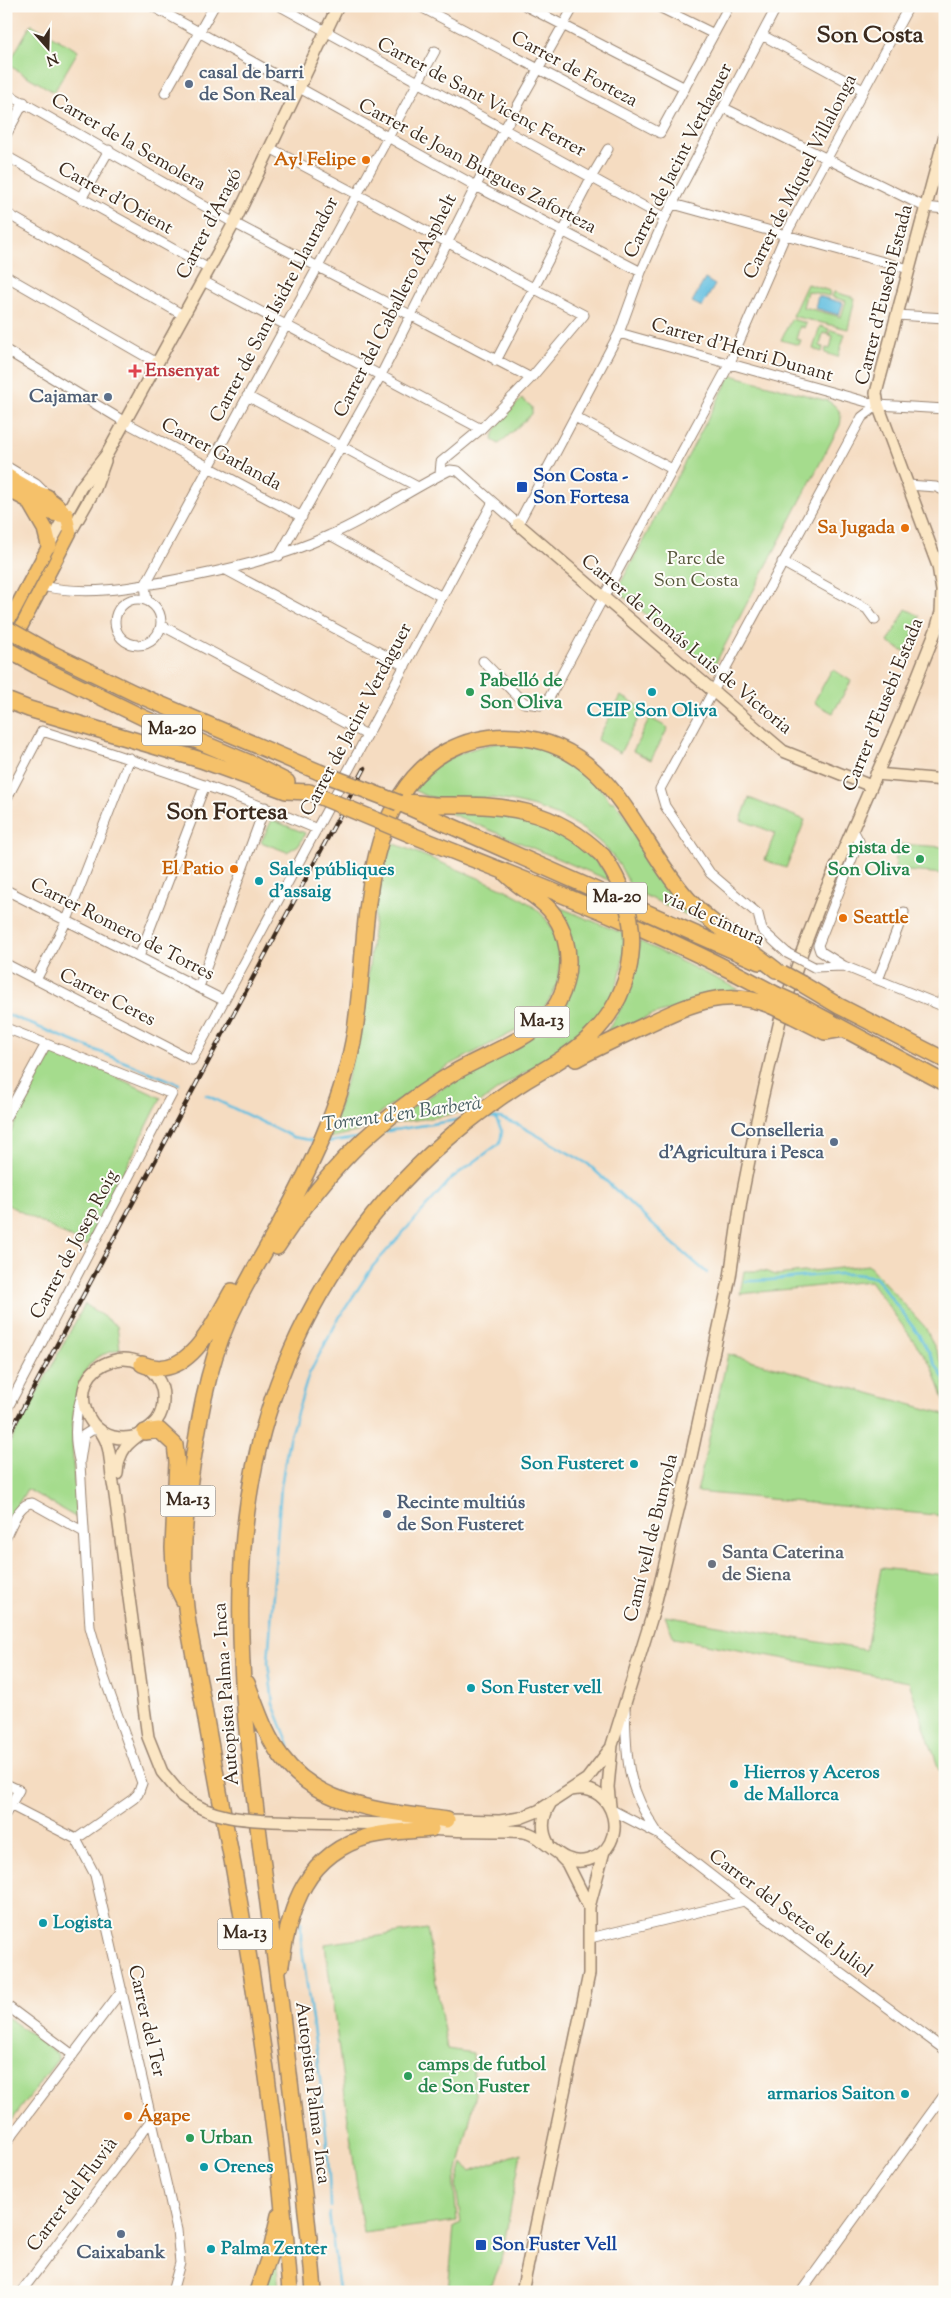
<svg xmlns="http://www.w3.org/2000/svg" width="951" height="2298" viewBox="0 0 951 2298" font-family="'Sorts Mill Goudy',serif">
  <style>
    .green { fill: #a5dc8d; stroke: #708356 }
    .water { fill: #61bedf; stroke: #4e747e }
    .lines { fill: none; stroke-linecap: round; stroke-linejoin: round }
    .stream { stroke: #61bedf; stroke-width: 2.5 }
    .street-casing { stroke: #988370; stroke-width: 11 }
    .secondary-casing { stroke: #988370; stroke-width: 14 }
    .primary-casing { stroke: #988370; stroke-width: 15 }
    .highway-casing { stroke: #988370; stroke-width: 18 }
    .street { stroke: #fff; stroke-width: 9 }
    .secondary { stroke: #fbe6c4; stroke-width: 11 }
    .primary { stroke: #f5c16b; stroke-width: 12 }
    .highway { stroke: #f5c16b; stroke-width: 15 }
    .rail-casing { stroke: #3b2a1e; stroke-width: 4.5 }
    .rail { stroke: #fdfcf7; stroke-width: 2.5; stroke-dasharray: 8; stroke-linecap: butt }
    .street-bridge-casing { stroke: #988370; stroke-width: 11; stroke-linecap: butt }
    .secondary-bridge-casing { stroke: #988370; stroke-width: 14; stroke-linecap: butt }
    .highway-bridge-casing { stroke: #988370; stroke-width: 18; stroke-linecap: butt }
    .street-bridge { stroke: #fff; stroke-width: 9 }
    .secondary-bridge { stroke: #fbe6c4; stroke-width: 11 }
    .highway-bridge { stroke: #f5c16b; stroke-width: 15 }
    .service-dot { fill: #5c6f8a; stroke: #fdfcf7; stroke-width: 2 }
    .food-dot { fill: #e8710a; stroke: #fdfcf7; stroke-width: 2 }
    .health-dot { fill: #e0444e; stroke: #fdfcf7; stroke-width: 2 }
    .transit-dot { fill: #1a4fb4; stroke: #fdfcf7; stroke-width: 2 }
    .leisure-dot { fill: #2e9e5b; stroke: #fdfcf7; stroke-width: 2 }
    .culture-dot { fill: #0f9aa8; stroke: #fdfcf7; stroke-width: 2 }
    .worship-dot { fill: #6b7280; stroke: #fdfcf7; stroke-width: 2 }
    .labels { text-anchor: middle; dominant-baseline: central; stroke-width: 4; stroke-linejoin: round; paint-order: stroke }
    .shield { fill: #fdfcf7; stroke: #75695f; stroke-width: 1 }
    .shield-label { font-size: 18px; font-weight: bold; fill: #3b2a1e }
    .street-label { font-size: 19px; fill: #3b2a1e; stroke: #fdfcf7 }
    .service-label { font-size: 19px; font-weight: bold; fill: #4e5e75; stroke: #fdfcf7; text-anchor: start }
    .food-label { font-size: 19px; font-weight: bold; fill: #c56008; stroke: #fdfcf7; text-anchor: end }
    .health-label { font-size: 19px; font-weight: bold; fill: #be3a42; stroke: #fdfcf7; text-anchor: start }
    .transit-label { font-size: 19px; font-weight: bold; fill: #164399; stroke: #fdfcf7; text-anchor: start }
    .park-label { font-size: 19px; fill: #56563a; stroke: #fdfcf7 }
    .leisure-label { font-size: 19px; font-weight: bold; fill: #27864d; stroke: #fdfcf7; text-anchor: start }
    .culture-label { font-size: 19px; font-weight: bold; fill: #0d838f; stroke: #fdfcf7; text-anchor: start }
    .worship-label { font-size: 19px; font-weight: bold; fill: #5b616d; stroke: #fdfcf7; text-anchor: start }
    .water-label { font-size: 20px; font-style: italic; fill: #485e62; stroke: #fdfcf7 }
    .district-label { font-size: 24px; font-weight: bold; fill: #3b2a1e; stroke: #fdfcf7 }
  </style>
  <rect width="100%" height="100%" fill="#fdfcf7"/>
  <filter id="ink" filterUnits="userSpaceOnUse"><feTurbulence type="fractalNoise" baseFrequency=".02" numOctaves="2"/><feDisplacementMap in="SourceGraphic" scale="10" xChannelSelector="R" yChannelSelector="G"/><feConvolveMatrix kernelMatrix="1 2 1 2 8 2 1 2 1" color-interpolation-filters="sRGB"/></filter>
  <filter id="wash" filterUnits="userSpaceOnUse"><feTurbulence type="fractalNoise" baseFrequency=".0096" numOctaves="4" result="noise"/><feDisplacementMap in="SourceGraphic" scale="20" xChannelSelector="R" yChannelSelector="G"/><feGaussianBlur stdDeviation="1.12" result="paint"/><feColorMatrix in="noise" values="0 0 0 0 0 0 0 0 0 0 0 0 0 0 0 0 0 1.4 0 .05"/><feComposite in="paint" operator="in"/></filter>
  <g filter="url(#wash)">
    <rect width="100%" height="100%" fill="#f5dcc1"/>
    <!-- green -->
    <path class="green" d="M 31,24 L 78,51 L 54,92 L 8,65 Z
      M 807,284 L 830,291 L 829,296 L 807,291 L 803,307 L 841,317 L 846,301 L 832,297 L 834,292 L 855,298 L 848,329 L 792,316 Z
      M 791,319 L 806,323 L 804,328 L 800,326 L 796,339 L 801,340 L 799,345 L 781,340 Z
      M 820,326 L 829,329 L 827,334 L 823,333 L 820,346 L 823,347 L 822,352 L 813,349 Z
      M 831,330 L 845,334 L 838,357 L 825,353 L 826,348 L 830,349 L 833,336 L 829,335 Z
      M 731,375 L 828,401 C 839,408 843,413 840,425 L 712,670 L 617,590 Z
      M 522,399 L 532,407 L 532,414 L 499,444 L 492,440 C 496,423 510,411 522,399 Z
      M 906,609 L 920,616 L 906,653 L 888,642 Z
      M 834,670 L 851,681 L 833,713 L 816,704 L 815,700 L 831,671 Z
      M 621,696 L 644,708 L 620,753 L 597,740 Z
      M 650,718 L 668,728 L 651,760 L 633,751 Z
      M 497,743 C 508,744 520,743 532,745 C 566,751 591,776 611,802 L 614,801 L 702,922 L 631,889 C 611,831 548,805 491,798 C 471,796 449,802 430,797 C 424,796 418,792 413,789 C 433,762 464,749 497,743 Z
      M 749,798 L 805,820 L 786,868 L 765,860 L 775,833 L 741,820 Z
      M 465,808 C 528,819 573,823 611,881 L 447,812 Z
      M 272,820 L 305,833 L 300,844 L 287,852 L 261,842 Z
      M 388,841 C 415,852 442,863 469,874 C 513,893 562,908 560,966 C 559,991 544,1011 525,1026 L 446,1067 L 383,1111 L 360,1131 L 330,1138 L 363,1022 L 380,867 Z
      M 897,844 L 945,847 L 945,874 L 895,870 Z
      M 554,905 L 624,934 C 627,1016 572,1044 511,1081 C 498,1089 480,1105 466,1110 C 445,1118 414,1119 391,1124 L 402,1114 L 485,1061 L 569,992 Z
      M 639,941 L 738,989 L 650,1016 L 603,1037 C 624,1007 638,978 639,941 Z
      M 52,1047 L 161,1098 L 87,1246 L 6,1204 L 6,1142 Z
      M 868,1265 L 925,1327 L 945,1369 L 945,1402 L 932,1366 L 870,1281 L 740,1294 L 744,1271 L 764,1271 L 776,1275 Z
      M 85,1304 L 117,1326 L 120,1349 C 113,1352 100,1354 95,1359 C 61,1388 75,1478 77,1518 L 27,1489 L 6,1525 L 6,1450 Z
      M 728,1354 L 945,1414 L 945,1516 L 697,1492 Z
      M 881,1568 L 945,1575 L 945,1776 L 939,1770 L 909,1682 L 674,1638 L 665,1616 L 866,1650 Z
      M 427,1929 L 447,2049 L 473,2053 L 475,2098 L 454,2187 L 457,2221 L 363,2233 L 325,1944 Z
      M 6,2016 L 57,2054 L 58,2059 L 12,2120 L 6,2117 Z
      M 521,2153 L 500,2265 L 492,2284 L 470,2292 L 448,2292 L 454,2226 L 461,2223 L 456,2187 L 463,2163 L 470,2171 Z
      M 276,2253 L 279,2292 L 265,2292 Z"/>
    <!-- water -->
    <path class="water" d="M 705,279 L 715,285 L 702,307 L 692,302 Z
      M 818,296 L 843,303 L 839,315 L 815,308 Z"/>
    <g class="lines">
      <!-- stream -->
      <path class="stream" d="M 6,1014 L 179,1084
        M 206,1095 L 293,1137 L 315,1141
        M 486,1117 L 500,1118 L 519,1125 L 588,1164 L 669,1240 L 707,1273
        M 382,1132 L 463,1119
        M 328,1142 L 357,1138
        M 746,1281 C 782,1282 846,1267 876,1278 L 919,1335 L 945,1381
        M 290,1747 L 273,1704 L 268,1662 L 281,1486 L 289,1439 L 309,1374 L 339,1318 L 373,1266 L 452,1178 L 500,1143 L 502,1131 L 495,1117
        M 301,1922 L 301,1940 C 312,2028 329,2118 330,2207
        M 329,2213 L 339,2290"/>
    </g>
  </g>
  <g filter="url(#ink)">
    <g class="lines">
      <defs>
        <path id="street" d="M 152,6 L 476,186 L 641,272
          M 280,6 L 665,218
          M 419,6 L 660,133 L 729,6
          M 526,6 L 685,88
          M 657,6 L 714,34
          M 762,35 L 863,90
          M 6,93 L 234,223 L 531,378
          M 165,93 L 214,6
          M 724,108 L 925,207 L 945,209
          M 6,135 L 24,102
          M 270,148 L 584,315 L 531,378 L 481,429 L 441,462 L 440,474
          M 6,156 L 209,269
          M 81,199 L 109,150
          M 673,204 L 909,269
          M 6,213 L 183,315
          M 6,276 L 157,363
          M 203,281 L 481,429
          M 897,315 L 945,318
          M 619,333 L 878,405 L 945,409
          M 6,350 L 125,422 L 302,517
          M 496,361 L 592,176 L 608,149
          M 247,396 L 418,487
          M 575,417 L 672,469
          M 6,466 L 36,484 L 46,494
          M 908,485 L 936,487 L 945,491
          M 330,535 L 442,597
          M 279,556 L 381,375 L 504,130 L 574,6
          M 782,562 L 867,609 L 875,620
          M 226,570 L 405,666
          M 42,586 C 86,596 131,588 174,580 C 228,570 280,558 330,535 C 372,517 409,490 450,470 L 458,471 L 518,524 L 619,333 L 641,272 L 665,218 L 777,6
          M115 622a23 23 0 1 1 46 0a23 23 0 1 1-46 0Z
          M 147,601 L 145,585 L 435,51
          M 161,625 L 367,735
          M 483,661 L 524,703 L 541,705 L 549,698 L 729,365 L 785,236 L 909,6
          M 6,800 L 42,731 C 135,760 227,791 317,829
          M 852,828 L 859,841 L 818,945 L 820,951 L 844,966 L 945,1007
          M 6,890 L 223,1000
          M 787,953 L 762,930 L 758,914 L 710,873 L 665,806 L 660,789 L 862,417 L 878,405
          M 139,957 L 205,785
          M 6,964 L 192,1060 L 493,502
          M 814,967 L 844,966
          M 36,980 L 67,920 L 130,758
          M 878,980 L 904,912
          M 199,987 L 265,807
          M 940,1005 L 945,993
          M 6,1028 L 172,1094 L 6,1411
          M 6,1117 L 46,1044
          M 80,1461 L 84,1435 L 92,1430 L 99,1430
          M 6,1536 C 12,1525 19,1503 32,1503 L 82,1531
          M 625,1709 C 627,1762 626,1786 657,1832
          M 6,1784 L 19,1790 L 6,1813
          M 6,1803 L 76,1839 L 95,1875 L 177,2230 L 180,2263 L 172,2292
          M 612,1810 L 658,1834 L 748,1904 L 945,2050
          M 76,1839 L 133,1799 L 138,1794 L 142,1783 L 104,1677 L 90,1627 L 80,1464 C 73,1439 74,1416 83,1392
          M 590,1938 L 744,1901
          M 6,2005 L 73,2055
          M 6,2143 L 122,1990
          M 21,2292 L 152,2119
          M 801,2292 L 945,2094"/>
        <path id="secondary" d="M 518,524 L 783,751 L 871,786
          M 70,533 L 95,489 L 105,461
          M 49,545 L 81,487 L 107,454 L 209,269 L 234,223 L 338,6
          M 876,774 L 945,780
          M 101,1432 C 113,1448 109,1469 114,1488 L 148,1737 L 162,1772 L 182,1796
          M 117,1474 C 119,1425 165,1440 163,1397 C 163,1383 154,1370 141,1363 C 132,1359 121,1358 112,1361 C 61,1376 84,1451 137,1436
          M 610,1806 L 608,1787 L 612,1745 L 653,1613 L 690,1461 L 730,1277 L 741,1201 L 756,1125 L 781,1016 L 802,952 L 822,899 L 899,723 L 936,630 L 941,612 L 942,591 L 938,566 L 878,405 L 876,393 L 945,135
          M 299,1822 L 394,1824 L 447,1820 L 500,1821 L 520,1818 L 538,1811 L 587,1779 L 610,1749
          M 425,1828 C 449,1832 474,1830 498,1831 C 508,1831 519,1830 528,1833 C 550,1841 561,1867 588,1860 C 632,1848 616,1780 572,1790
          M 548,1843 C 541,1830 542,1817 550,1804
          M 561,1857 L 567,1863 L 589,1907
          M 522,2292 L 589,1974 L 589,1907 L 604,1851"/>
        <path id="primary" d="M 6,626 L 49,545
          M 6,656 L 70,533 C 68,515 62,505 47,497"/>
        <path id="highway" d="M 6,476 L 33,492 L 47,497
          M 6,488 L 53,513 L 66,515
          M 30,503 L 45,529 L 49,545
          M 45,650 L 134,693 L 319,772
          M 37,666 L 146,719 L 250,763 L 287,782
          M 6,700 L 29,709 L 201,760 L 286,791 L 309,792
          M 400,802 C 416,801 424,805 438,805 C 503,804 554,808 603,856
          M 399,803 L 759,962
          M 412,835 C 535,884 659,930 775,994
          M 802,984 L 839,1006 L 945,1060
          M 797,1004 L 945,1083
          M 793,1016 L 825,1032 L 843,1029
          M 576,1059 C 600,1046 624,1035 648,1024 C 691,1004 725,987 772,1006
          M 277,1247 C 325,1172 374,1121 450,1075 C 477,1058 524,1042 545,1020 C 565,999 573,967 565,939 C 554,899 527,897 503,871
          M 142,1364 C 188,1384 214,1322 232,1291
          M 145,1432 L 159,1430 L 175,1445 L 177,1462 L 173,1548 L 175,1583 L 184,1601
          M 247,1683 C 257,1708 265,1735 281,1756 C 320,1809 387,1811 447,1820
          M 281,1965 C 289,1907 306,1853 370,1836 C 390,1831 411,1831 431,1829
          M 257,2292 L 271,2251 L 279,2215
          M 290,2292 C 280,2149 258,2006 233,1865 C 223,1815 214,1764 205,1714 C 200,1684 193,1653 188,1623 C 181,1577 183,1526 190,1480 C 198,1426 206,1371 228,1321 C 242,1289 260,1261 276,1231 C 309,1171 340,1109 353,1042 C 371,950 352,803 447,751 C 468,740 493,735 516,737 C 613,744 634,839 688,899 C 713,926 747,947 776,970
          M 314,2292 C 310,2235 302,2179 295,2123 C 286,2045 276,1966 266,1888 C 235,1654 206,1455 349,1248 C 381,1201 421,1160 465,1124 C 484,1109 504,1094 525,1081 C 573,1053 612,1031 628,972"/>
      </defs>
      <!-- street casing -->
      <use href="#street" class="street-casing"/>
      <!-- secondary casing -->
      <use href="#secondary" class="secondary-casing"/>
      <!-- primary casing -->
      <use href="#primary" class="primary-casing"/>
      <!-- highway casing -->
      <use href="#highway" class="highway-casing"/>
      <!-- street -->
      <use href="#street" class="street"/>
      <!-- secondary -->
      <use href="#secondary" class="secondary"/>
      <!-- primary -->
      <use href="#primary" class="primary"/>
      <!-- highway -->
      <use href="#highway" class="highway"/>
      <defs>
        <path id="rail" d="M 6,1440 L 365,768"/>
      </defs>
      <!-- rail casing -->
      <use href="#rail" class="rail-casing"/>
      <!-- rail -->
      <use href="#rail" class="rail"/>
      <defs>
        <path id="street-bridge" d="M 787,953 L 814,967"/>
        <path id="secondary-bridge" d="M 182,1796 C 215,1823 259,1820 299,1822"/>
        <path id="highway-bridge" d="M 6,628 L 45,650
          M 6,649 L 37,666
          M 319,772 L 399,803
          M 309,792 L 412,835
          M 603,856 C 628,892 638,929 628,972
          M 782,973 L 802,984
          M 775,994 L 797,1004
          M 772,1006 L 793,1016"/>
      </defs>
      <!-- street-bridge casing -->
      <use href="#street-bridge" class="street-bridge-casing"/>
      <!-- secondary-bridge casing -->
      <use href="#secondary-bridge" class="secondary-bridge-casing"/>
      <!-- highway-bridge casing -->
      <use href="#highway-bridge" class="highway-bridge-casing"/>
      <!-- street-bridge -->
      <use href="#street-bridge" class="street-bridge"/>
      <!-- secondary-bridge -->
      <use href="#secondary-bridge" class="secondary-bridge"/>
      <!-- highway-bridge -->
      <use href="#highway-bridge" class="highway-bridge"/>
    </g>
  </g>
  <!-- markers -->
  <g class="service-dot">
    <circle cx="189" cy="84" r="5"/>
    <circle cx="108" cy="397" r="5"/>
    <circle cx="834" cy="1142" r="5"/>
    <circle cx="387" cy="1514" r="5"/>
    <circle cx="121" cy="2234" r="5"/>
  </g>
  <g class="food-dot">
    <circle cx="366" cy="160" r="5"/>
    <circle cx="905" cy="528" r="5"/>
    <circle cx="234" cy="869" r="5"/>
    <circle cx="843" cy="918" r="5"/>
    <circle cx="128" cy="2116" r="5"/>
  </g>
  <path class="health-dot" d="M132.5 363.5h5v5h5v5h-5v5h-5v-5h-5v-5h5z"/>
  <g class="transit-dot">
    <rect x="516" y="481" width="12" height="12" rx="2.5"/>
    <rect x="475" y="2239" width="12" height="12" rx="2.5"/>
  </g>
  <g class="leisure-dot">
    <circle cx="470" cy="692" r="5"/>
    <circle cx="920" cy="859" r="5"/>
    <circle cx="408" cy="2076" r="5"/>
    <circle cx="190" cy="2138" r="5"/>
  </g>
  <g class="culture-dot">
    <circle cx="652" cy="692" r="5"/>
    <circle cx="259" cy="881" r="5"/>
    <circle cx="634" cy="1464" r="5"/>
    <circle cx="471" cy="1688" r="5"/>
    <circle cx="734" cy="1784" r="5"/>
    <circle cx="43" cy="1923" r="5"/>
    <circle cx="905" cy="2094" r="5"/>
    <circle cx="204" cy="2167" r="5"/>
    <circle cx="211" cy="2249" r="5"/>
  </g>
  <circle class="worship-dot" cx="712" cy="1564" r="5"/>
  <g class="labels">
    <!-- shield labels -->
    <g class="shield">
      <rect x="142" y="714.5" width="60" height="31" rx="4"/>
      <rect x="587" y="882.5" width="60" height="31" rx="4"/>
      <rect x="514.5" y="1006.5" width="55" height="31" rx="4"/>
      <rect x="160.5" y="1485.5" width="55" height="31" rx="4"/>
      <rect x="217.5" y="1918.5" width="55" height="31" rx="4"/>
    </g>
    <g class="shield-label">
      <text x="172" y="730">Ma-20</text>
      <text x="617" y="898">Ma-20</text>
      <text x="542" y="1022">Ma-13</text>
      <text x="188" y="1501">Ma-13</text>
      <text x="245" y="1934">Ma-13</text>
    </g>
    <!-- street labels -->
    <g class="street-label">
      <text transform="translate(574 70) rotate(28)">Carrer de Forteza</text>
      <text transform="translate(481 98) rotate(28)">Carrer de Sant Vicenç Ferrer</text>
      <text transform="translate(128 143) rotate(30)">Carrer de la Semolera</text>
      <text transform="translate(679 161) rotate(-63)">Carrer de Jacint Verdaguer</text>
      <text transform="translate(477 167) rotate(28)">Carrer de Joan Burgues Zaforteza</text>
      <text transform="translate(801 177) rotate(-63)">Carrer de Miquel Villalonga</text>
      <text transform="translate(115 199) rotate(29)">Carrer d'Orient</text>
      <text transform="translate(210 224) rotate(-63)">Carrer d'Aragó</text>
      <text transform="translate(885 295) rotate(-76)">Carrer d'Eusebi Estada</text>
      <text transform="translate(396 306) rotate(-63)">Carrer del Caballero d'Asphelt</text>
      <text transform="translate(275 310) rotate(-62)">Carrer de Sant Isidre Llaurador</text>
      <text transform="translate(742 351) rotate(16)">Carrer d'Henri Dunant</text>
      <text transform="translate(221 455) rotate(28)">Carrer Garlanda</text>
      <text transform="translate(686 645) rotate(40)">Carrer de Tomás Luis de Victoria</text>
      <text transform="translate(884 705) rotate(-68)">Carrer d'Eusebi Estada</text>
      <text transform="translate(357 720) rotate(-62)">Carrer de Jacint Verdaguer</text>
      <text transform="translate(713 919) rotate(24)">via de cintura</text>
      <text transform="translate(122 930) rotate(27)">Carrer Romero de Torres</text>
      <text transform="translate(107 998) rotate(27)">Carrer Ceres</text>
      <text transform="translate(75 1245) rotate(-62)">Carrer de Josep Roig</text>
      <text transform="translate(652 1538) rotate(-76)">Camí vell de Bunyola</text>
      <text transform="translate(227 1694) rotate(-94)">Autopista Palma - Inca</text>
      <text transform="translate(790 1914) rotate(37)">Carrer del Setze de Juliol</text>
      <text transform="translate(146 2021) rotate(77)">Carrer del Ter</text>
      <text transform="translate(312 2093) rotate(83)">Autopista Palma - Inca</text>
      <text transform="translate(73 2195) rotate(-53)">Carrer del Fluvià</text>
    </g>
    <!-- service labels -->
    <g class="service-label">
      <text x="199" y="73">casal de barri<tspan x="199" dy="22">de Son Real</tspan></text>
      <text x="98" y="397" text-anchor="end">Cajamar</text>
      <text x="824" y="1131" text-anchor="end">Conselleria<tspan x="824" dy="22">d'Agricultura i Pesca</tspan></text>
      <text x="397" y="1503">Recinte multiús<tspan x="397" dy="22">de Son Fusteret</tspan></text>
      <text x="121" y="2253" text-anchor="middle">Caixabank</text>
    </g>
    <!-- food labels -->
    <g class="food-label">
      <text x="356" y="160">Ay! Felipe</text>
      <text x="895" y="528">Sa Jugada</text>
      <text x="224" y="869">El Patio</text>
      <text x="853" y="918" text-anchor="start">Seattle</text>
      <text x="138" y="2116" text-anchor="start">Ágape</text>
    </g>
    <!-- health labels -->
    <g class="health-label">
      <text x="145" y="371">Ensenyat</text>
    </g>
    <!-- transit labels -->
    <g class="transit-label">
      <text x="533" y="476">Son Costa -<tspan x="533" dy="22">Son Fortesa</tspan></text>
      <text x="492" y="2245">Son Fuster Vell</text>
    </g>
    <!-- park labels -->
    <g class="park-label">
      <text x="696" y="559">Parc de<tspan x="696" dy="22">Son Costa</tspan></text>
    </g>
    <!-- leisure labels -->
    <g class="leisure-label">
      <text x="480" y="681">Pabelló de<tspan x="480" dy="22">Son Oliva</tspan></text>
      <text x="910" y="848" text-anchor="end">pista de<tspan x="910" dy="22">Son Oliva</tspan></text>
      <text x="418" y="2065">camps de futbol<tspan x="418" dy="22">de Son Fuster</tspan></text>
      <text x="200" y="2138">Urban</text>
    </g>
    <!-- culture labels -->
    <g class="culture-label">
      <text x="652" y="711" text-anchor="middle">CEIP Son Oliva</text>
      <text x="269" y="870">Sales públiques<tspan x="269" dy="22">d'assaig</tspan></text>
      <text x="624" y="1464" text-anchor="end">Son Fusteret</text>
      <text x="481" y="1688">Son Fuster vell</text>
      <text x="744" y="1773">Hierros y Aceros<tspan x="744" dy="22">de Mallorca</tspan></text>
      <text x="53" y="1923">Logista</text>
      <text x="895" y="2094" text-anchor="end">armarios Saiton</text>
      <text x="214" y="2167">Orenes</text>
      <text x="221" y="2249">Palma Zenter</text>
    </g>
    <!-- worship labels -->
    <g class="worship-label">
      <text x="722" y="1553">Santa Caterina<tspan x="722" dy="22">de Siena</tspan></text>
    </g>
    <!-- water labels -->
    <g class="water-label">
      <text transform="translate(402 1115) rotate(-8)">Torrent d'en Barberà</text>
    </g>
    <!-- district labels -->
    <g class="district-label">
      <text x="870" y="36">Son Costa</text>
      <text x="227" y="813">Son Fortesa</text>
    </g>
  </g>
  <!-- margin -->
  <rect width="951" height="2298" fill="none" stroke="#fdfcf7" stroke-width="25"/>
  <!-- north arrow -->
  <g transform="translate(48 48) rotate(160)" stroke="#fdfcf7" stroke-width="4" paint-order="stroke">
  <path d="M0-4L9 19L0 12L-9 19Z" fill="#3b2a1e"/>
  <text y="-8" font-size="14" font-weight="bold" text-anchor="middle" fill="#3b2a1e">N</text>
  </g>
</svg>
